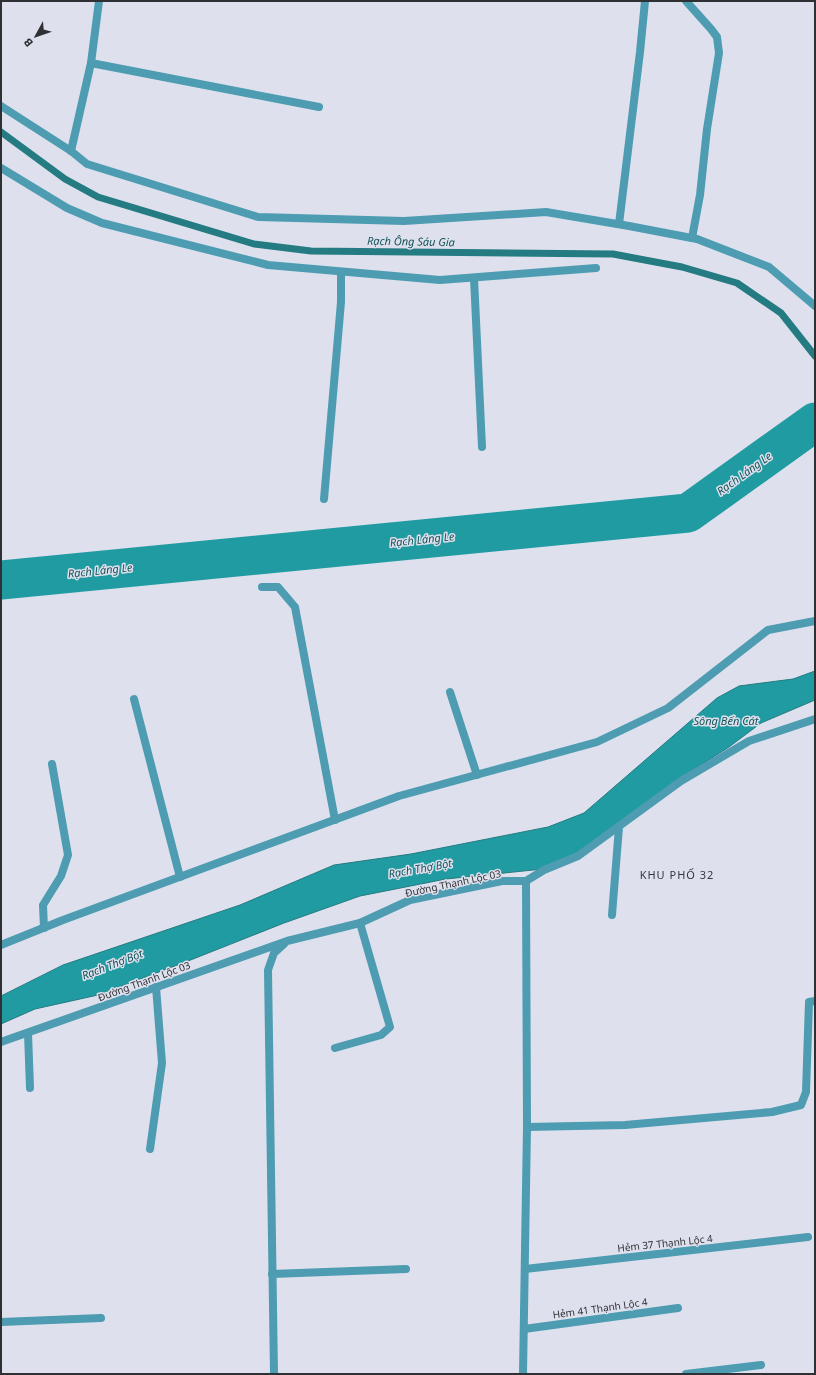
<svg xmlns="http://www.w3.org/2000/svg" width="816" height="1375" viewBox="0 0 816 1375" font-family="'Noto Sans',sans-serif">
<rect width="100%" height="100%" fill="#dee1ed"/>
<!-- water -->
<g fill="#209ba2" stroke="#247b81">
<polygon points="815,415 815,429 773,452"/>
<polygon points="815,671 815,700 761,723 729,747 680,778 576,856 543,869 446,879 360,896 284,923 188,961 98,995 35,1009 1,1024 1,996 63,965 240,905 334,865 411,854 548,827 584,813 717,698 739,686 793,679"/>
</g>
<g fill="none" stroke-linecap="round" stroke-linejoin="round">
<!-- stream -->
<polyline stroke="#247b81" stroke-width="7" points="1,132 65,179 98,197 254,244 311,251 613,254 682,267 737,283 781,313 815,356"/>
<!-- river -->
<polyline stroke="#209ba2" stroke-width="39" points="1,580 688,513 815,422"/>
<!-- lane -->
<g stroke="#4d9cb1" stroke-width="8">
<polyline points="91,63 319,107"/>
<polyline points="474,278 482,447"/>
<polyline points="324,499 341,302 341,272"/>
<polyline points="450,692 477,775"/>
<polyline points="44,928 43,905 61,876 68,855 52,764"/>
<polyline points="28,1033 30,1088"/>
<polyline points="525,1269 808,1237"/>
<polyline points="524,1329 678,1308"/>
<polyline points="686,1374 761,1365"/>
</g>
<!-- street -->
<g stroke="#4d9cb1" stroke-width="8">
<polyline points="686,1 711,29 717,37 719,53 707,129 700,195 692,238"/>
<polyline points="1,106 71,151 87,164 258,217 404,221 546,212 629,226 697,239 769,267 815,306"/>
<polyline points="71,151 91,63 99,1"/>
<polyline points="1,168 67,208 102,223 268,265 440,280 596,268"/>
<polyline points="619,224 640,52 645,1"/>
<polyline points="262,587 278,587 295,607 335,820"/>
<polyline points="134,699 180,877"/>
<polyline points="612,915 619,827"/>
<polyline points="1,945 63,920 399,796 597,742 668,708 768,630 815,621"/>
<polyline points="1,1042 287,941 360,923 410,900 502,881 526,881 544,870 578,856 681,781 749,741 815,719"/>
<polyline points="335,1048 381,1035 390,1027 360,923"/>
<polyline points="527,1127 625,1125 772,1112 801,1105 806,1092 809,1002 815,1001"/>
<polyline points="150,1149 162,1063 156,987"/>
<polyline points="272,1274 406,1269"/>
<polyline points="1,1322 101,1318"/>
<polyline points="274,1374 268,970 274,953 284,944"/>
<polyline points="523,1374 527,1127 526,881"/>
</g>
</g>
<g text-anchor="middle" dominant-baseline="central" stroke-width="3" stroke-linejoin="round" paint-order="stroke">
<!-- street labels -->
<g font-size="10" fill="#2f3034" stroke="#dee1ed">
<text transform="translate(453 883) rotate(-12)">Đường Thạnh Lộc 03</text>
<text transform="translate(144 981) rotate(-20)">Đường Thạnh Lộc 03</text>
<text transform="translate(665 1243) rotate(-6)">Hẻm 37 Thạnh Lộc 4</text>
<text transform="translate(600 1308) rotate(-8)">Hẻm 41 Thạnh Lộc 4</text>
</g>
<!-- water labels -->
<g font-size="11" font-style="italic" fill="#135357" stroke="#dee1ed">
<text transform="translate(411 241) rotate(1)">Rạch Ông Sáu Gia</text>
<text transform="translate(744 473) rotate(-36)">Rạch Láng Le</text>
<text transform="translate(422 539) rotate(-6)">Rạch Láng Le</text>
<text transform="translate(100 570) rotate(-6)">Rạch Láng Le</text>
<text x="726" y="720">Sông Bến Cát</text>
<text transform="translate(420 868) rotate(-10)">Rạch Thợ Bột</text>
<text transform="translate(112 964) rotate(-21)">Rạch Thợ Bột</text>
</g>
<!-- neighbourhood labels -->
<g font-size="11" letter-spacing="1" fill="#343740" stroke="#dee1ed">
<text x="677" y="874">KHU PHỐ 32</text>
</g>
</g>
<!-- border -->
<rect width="816" height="1375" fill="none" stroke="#2f3034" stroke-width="4"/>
<!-- north arrow -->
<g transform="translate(36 36) rotate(230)" stroke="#dee1ed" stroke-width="3" paint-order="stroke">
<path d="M0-3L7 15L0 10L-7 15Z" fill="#2f3034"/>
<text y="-6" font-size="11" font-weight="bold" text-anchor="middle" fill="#2f3034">B</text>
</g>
</svg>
